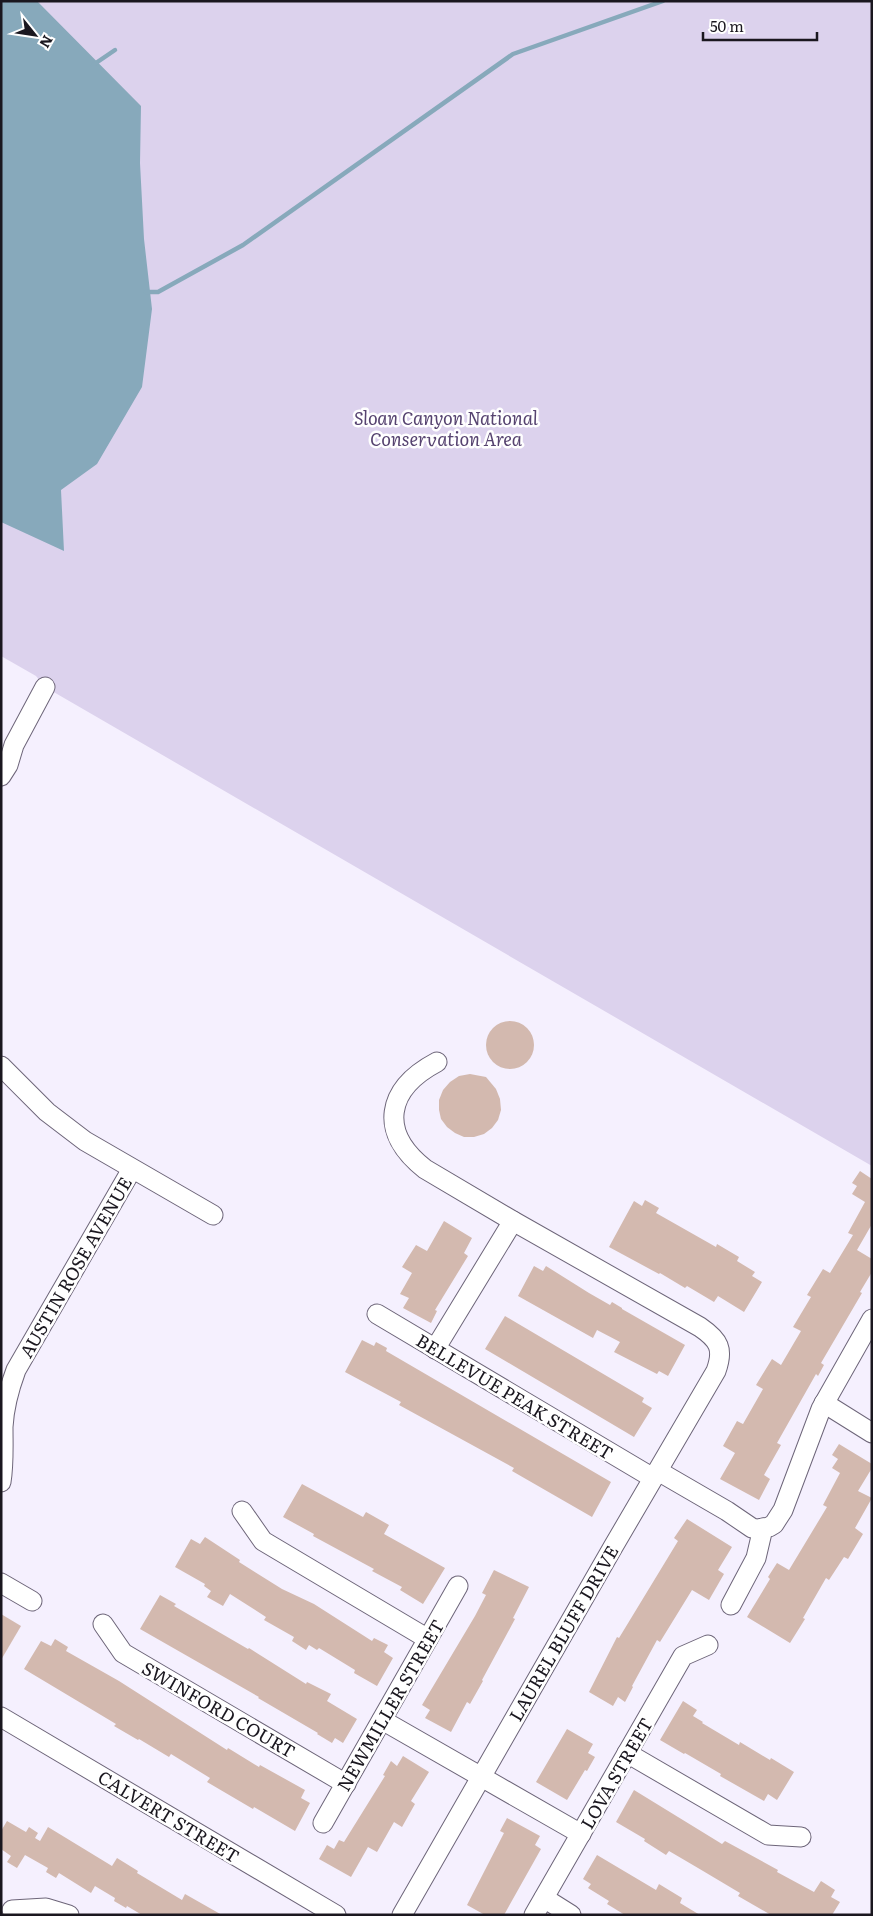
<svg xmlns="http://www.w3.org/2000/svg" width="873" height="1916" viewBox="0 0 873 1916" font-family="Literata,serif">
<rect width="100%" height="100%" fill="#f5f0fe"/>
<!-- green -->
<polygon fill="#dcd2ed" points="1,1 872,1 872,1166 45,687 36,676 1,656"/>
<!-- water -->
<polygon fill="#87a9bb" points="1,1 37,1 141,106 140,163 144,239 152,309 142,387 97,464 61,490 64,551 1,522"/>
<g fill="none" stroke-linecap="round" stroke-linejoin="round">
<!-- stream -->
<g stroke="#87a9bb" stroke-width="4.5">
<polyline points="93,65 115,50"/>
<polyline points="146,292 158,292 243,245 513,54 663,1"/>
</g>
</g>
<!-- building -->
<g fill="#d3b9af">
<circle cx="510" cy="1045" r="24"/>
<polygon points="470,1074 486,1077 496,1089 500,1099 501,1110 498,1120 492,1128 484,1134 474,1137 464,1137 455,1133 447,1127 441,1119 439,1110 439,1100 443,1090 450,1082 459,1076"/>
<polygon points="860,1171 872,1179 872,1224 857,1250 872,1259 872,1272 860,1292 862,1293 821,1363 824,1365 818,1376 816,1374 777,1443 781,1445 764,1475 770,1479 759,1500 720,1479 735,1453 723,1446 737,1421 743,1424 763,1389 756,1385 772,1359 781,1365 801,1331 793,1327 811,1297 807,1295 823,1269 830,1273 853,1235 848,1233 865,1202 852,1194 857,1186 852,1183"/>
<polygon points="645,1200 659,1208 656,1213 716,1247 717,1244 739,1257 737,1261 755,1272 752,1276 762,1282 744,1312 718,1296 714,1302 687,1286 685,1288 660,1273 659,1274 609,1247 634,1201 642,1206"/>
<polygon points="444,1221 472,1238 464,1253 468,1256 435,1310 437,1311 431,1323 403,1308 409,1298 400,1294 412,1273 402,1267 416,1245 427,1251"/>
<polygon points="534,1266 543,1271 546,1266 589,1293 610,1305 612,1302 622,1308 622,1309 685,1345 668,1376 659,1371 657,1374 614,1352 620,1342 597,1330 593,1338 518,1296"/>
<polygon points="505,1316 644,1398 642,1402 652,1408 634,1437 485,1349"/>
<polygon points="362,1340 374,1346 376,1342 387,1348 386,1351 611,1482 592,1517 512,1471 514,1468 399,1405 401,1402 345,1372"/>
<polygon points="839,1444 872,1464 872,1468 858,1491 872,1498 855,1528 863,1534 848,1559 844,1557 829,1580 826,1578 803,1618 805,1619 790,1643 747,1617 770,1579 768,1577 777,1563 789,1570 827,1507 823,1505 840,1473 832,1468 838,1459 832,1455"/>
<polygon points="302,1484 363,1517 366,1512 389,1525 384,1534 445,1568 423,1604 400,1590 402,1587 372,1571 374,1569 313,1536 314,1534 283,1517"/>
<polygon points="687,1519 732,1547 718,1570 724,1574 709,1600 692,1590 660,1642 657,1640 632,1686 633,1687 625,1702 618,1697 613,1706 589,1692 617,1637 619,1638 678,1541 674,1538"/>
<polygon points="205,1537 240,1560 239,1562 282,1589 314,1604 372,1641 374,1638 388,1645 384,1652 393,1658 377,1686 354,1673 355,1670 319,1648 317,1650 309,1645 306,1650 292,1641 294,1637 264,1620 266,1617 230,1594 223,1606 207,1597 211,1591 204,1586 205,1584 175,1567 191,1539 200,1544"/>
<polygon points="494,1570 529,1587 513,1618 515,1619 482,1680 483,1681 470,1704 467,1702 451,1732 425,1718 430,1710 422,1705 475,1616 486,1595 482,1593"/>
<polygon points="160,1595 176,1604 174,1606 248,1649 249,1648 306,1684 307,1682 331,1694 327,1701 357,1719 343,1743 335,1738 332,1743 317,1734 318,1733 258,1698 259,1697 140,1629"/>
<polygon points="1,1614 21,1626 1,1660"/>
<polygon points="55,1639 68,1647 66,1651 119,1681 227,1750 228,1748 259,1767 260,1765 305,1790 301,1798 310,1803 295,1831 254,1807 253,1809 207,1782 210,1778 171,1754 169,1757 139,1739 138,1740 114,1726 116,1724 24,1669 41,1641 51,1646"/>
<polygon points="683,1701 697,1710 693,1716 703,1722 702,1723 739,1745 740,1742 770,1760 771,1758 794,1772 777,1800 768,1794 764,1801 720,1776 721,1774 685,1753 684,1754 660,1740"/>
<polygon points="567,1729 593,1744 588,1753 595,1757 587,1771 585,1770 567,1800 536,1782"/>
<polygon points="403,1756 429,1772 411,1801 415,1804 402,1827 394,1822 377,1852 368,1847 351,1877 319,1859 327,1845 334,1849 339,1840 344,1842 385,1776 383,1775 391,1761 397,1766"/>
<polygon points="634,1790 722,1844 725,1841 778,1870 777,1872 814,1892 821,1881 835,1890 831,1897 840,1902 832,1915 771,1915 738,1896 740,1893 698,1868 669,1851 666,1855 644,1841 645,1839 616,1822"/>
<polygon points="507,1818 540,1836 535,1845 541,1849 504,1915 485,1915 467,1905 504,1833 500,1831"/>
<polygon points="7,1821 26,1832 29,1827 38,1833 35,1838 40,1841 48,1827 112,1866 117,1858 138,1871 137,1873 182,1900 185,1894 222,1915 142,1915 127,1906 126,1908 114,1901 115,1898 95,1886 91,1893 59,1873 56,1878 46,1872 48,1868 25,1855 17,1868 7,1862 11,1856 1,1849 1,1831"/>
<polygon points="597,1855 656,1890 659,1884 682,1898 680,1903 700,1915 625,1915 607,1904 609,1901 588,1888 591,1884 583,1879"/>
</g>
<g fill="none" stroke-linecap="round" stroke-linejoin="round">
<defs>
<g id="minor">
<polyline points="1,776 8,765 14,745 45,687"/>
<polyline points="1,1066 47,1112 85,1141 213,1215"/>
<polyline points="377,1314 653,1478"/>
<polyline points="435,1349 513,1221"/>
<polyline points="824,1403 872,1433"/>
<polyline points="658,1471 727,1511 752,1528 757,1529 769,1527 774,1524 783,1510 821,1409 872,1319"/>
<path d="M1,1482C4,1464 3,1446 3,1427C4,1407 9,1389 16,1370L132,1169"/>
<polyline points="242,1511 263,1541 428,1639"/>
<polyline points="1,1583 32,1601"/>
<polyline points="731,1605 756,1558 763,1528"/>
<polyline points="103,1624 123,1653 346,1784"/>
<polyline points="1,1717 336,1915"/>
<polyline points="382,1720 581,1834"/>
<polyline points="627,1753 768,1835 801,1837"/>
<polyline points="323,1823 458,1586"/>
<polyline points="544,1898 571,1915"/>
<polyline points="12,1910 46,1908 69,1915"/>
<path d="M402,1915L613,1547L716,1371C724,1349 719,1340 700,1327L513,1221L425,1169C378,1132 386,1089 437,1062"/>
<polyline points="534,1915 683,1656 708,1645"/>
</g>
</defs>
<!-- minor casing -->
<use href="#minor" stroke="#6d6579" stroke-width="21"/>
<!-- minor -->
<use href="#minor" stroke="#fff" stroke-width="19"/>
</g>
<g text-anchor="middle" dominant-baseline="central" stroke-width="5" stroke-linejoin="round" paint-order="stroke">
<!-- park labels -->
<g font-size="18" font-style="italic" fill="#564370" stroke="#fff">
<text x="446" y="417">Sloan Canyon National<tspan x="446" dy="21">Conservation Area</tspan></text>
</g>
<!-- street labels -->
<g font-size="18" fill="#1a171f" stroke="#fff">
<text transform="translate(75 1267) rotate(-60)">AUSTIN ROSE AVENUE</text>
<text transform="translate(515 1396) rotate(31)">BELLEVUE PEAK STREET</text>
<text transform="translate(563 1633) rotate(-60)">LAUREL BLUFF DRIVE</text>
<text transform="translate(390 1705) rotate(-60)">NEWMILLER STREET</text>
<text transform="translate(219 1709) rotate(30)">SWINFORD COURT</text>
<text transform="translate(616 1773) rotate(-60)">LOVA STREET</text>
<text transform="translate(169 1816) rotate(31)">CALVERT STREET</text>
</g>
</g>
<!-- border -->
<rect width="873" height="1916" fill="none" stroke="#1a171f" stroke-width="5"/>
<!-- north arrow -->
<g transform="translate(35 35) rotate(120)" stroke="#ffffff" stroke-width="4" paint-order="stroke">
<path d="M0-4L9 19L0 12L-9 19Z" fill="#1a171f"/>
<text y="-8" font-size="14" font-weight="bold" text-anchor="middle" fill="#1a171f">N</text>
</g>
<!-- scale -->
<path d="M703 32v8h114v-8" fill="none" stroke="#1a171f" stroke-width="2.5"/>
<text x="710" y="32" font-size="15" fill="#1a171f" stroke="#ffffff" stroke-width="4" paint-order="stroke">50 m</text>
</svg>
